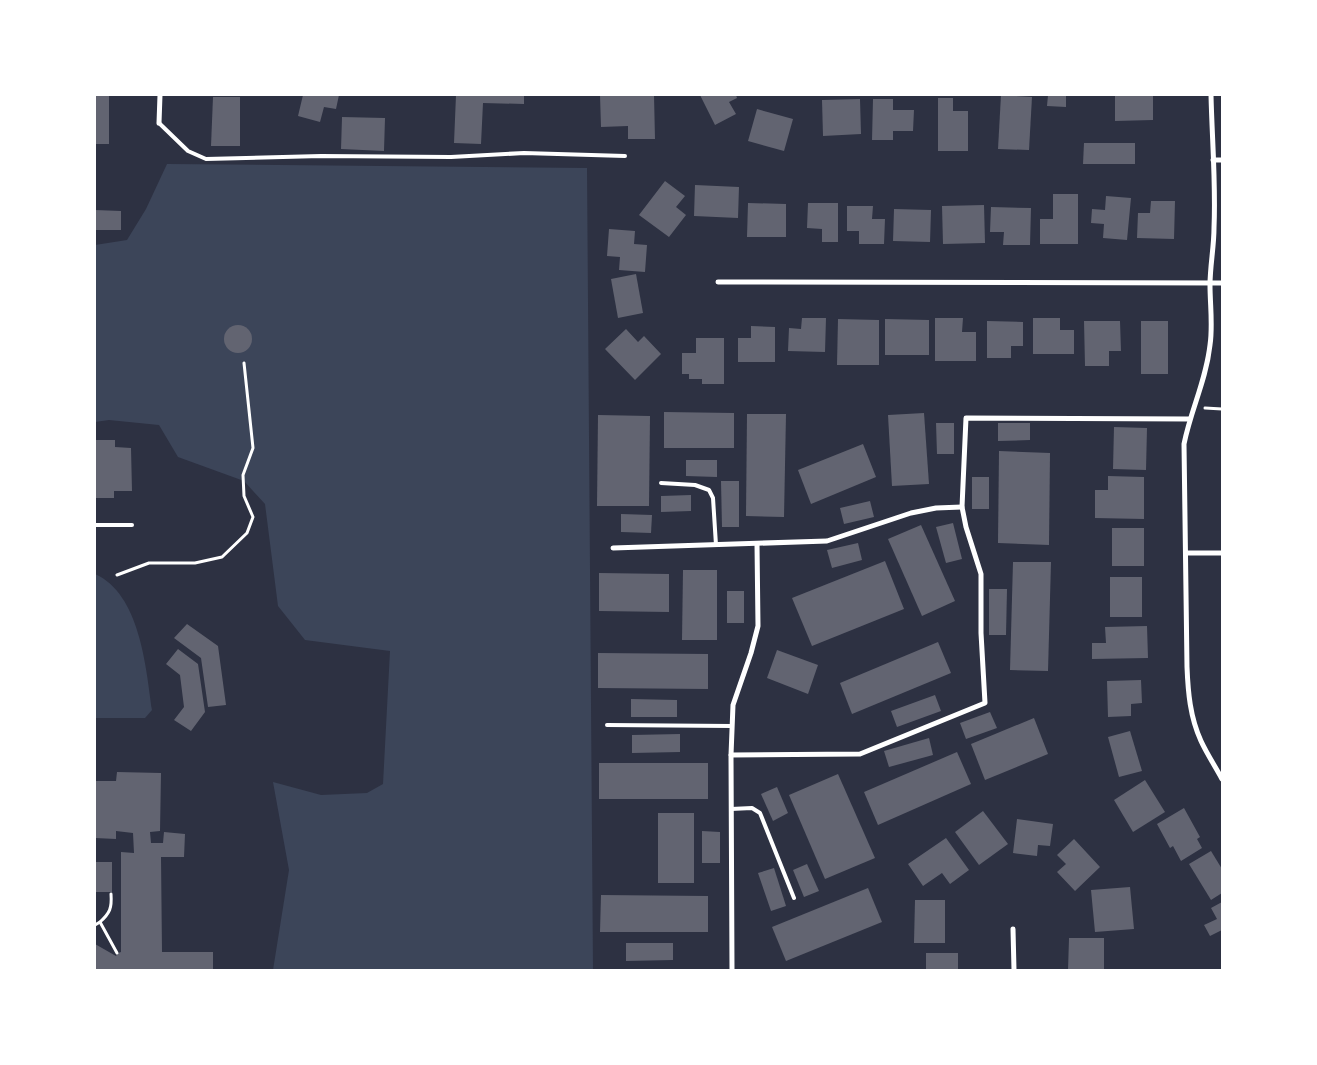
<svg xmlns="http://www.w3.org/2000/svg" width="1317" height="1065" viewBox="0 0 1317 1065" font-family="'Archivo Narrow',sans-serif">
<rect width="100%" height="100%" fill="#2d3142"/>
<!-- green -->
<g fill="#3c4559">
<polygon points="167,164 587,168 593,970 273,970 289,870 273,782 321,795 367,793 383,784 390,651 305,640 278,606 265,504 244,481 178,457 159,425 109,420 95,422 95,245 127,240 146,209"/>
<path d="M95,574C140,594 146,667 152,710L145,718H95Z"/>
</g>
<!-- building -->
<g fill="#626471">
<rect x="95" y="95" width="14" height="49"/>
<polygon points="303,95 339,95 336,109 324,107 320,122 298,116"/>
<polygon points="456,95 524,95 524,104 483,103 481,144 454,143"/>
<polygon points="600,95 654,95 655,139 628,139 628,126 601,127"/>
<polygon points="700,95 736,95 737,98 729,102 736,114 715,125"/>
<polygon points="1001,95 1032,97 1029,150 998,149"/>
<polygon points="1048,95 1066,95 1066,107 1047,106"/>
<polygon points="1115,95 1153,95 1153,120 1115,121"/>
<polygon points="213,97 240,97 240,146 211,146"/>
<polygon points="938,98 953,98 953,111 968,111 968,151 938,151"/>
<polygon points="860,99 861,134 823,136 822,100"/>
<polygon points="873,99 893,99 893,110 914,110 913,131 893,131 893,140 872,140"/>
<polygon points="757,109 793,119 784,151 748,141"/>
<polygon points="342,117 385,118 384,151 341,149"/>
<polygon points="1084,143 1135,143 1135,164 1083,164"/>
<polygon points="665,181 685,196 676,207 686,215 669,237 639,215"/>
<polygon points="695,185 739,187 738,218 694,216"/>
<polygon points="1053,194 1078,194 1078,244 1040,244 1040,219 1053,219"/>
<polygon points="1106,196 1131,198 1127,240 1103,238 1104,224 1091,223 1092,209 1105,210"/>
<polygon points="1151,201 1175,201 1174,239 1137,238 1138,213 1150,213"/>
<polygon points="748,203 786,204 786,237 747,237"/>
<polygon points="808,203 838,203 838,242 822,242 822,229 807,228"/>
<polygon points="984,205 985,243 943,244 942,206"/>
<polygon points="847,206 873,206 872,219 885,219 884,244 859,244 859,231 847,231"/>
<polygon points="991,207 1031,208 1030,245 1003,245 1004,232 990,232"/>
<polygon points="894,209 931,210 930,242 893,241"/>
<polygon points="95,210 121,211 121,230 95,230"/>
<polygon points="609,229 635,231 634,244 647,245 645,272 619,270 620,257 607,256"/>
<polygon points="636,274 643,313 618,318 611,279"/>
<polygon points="802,318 826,318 825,352 788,351 789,328 801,329"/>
<polygon points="935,318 963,318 962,332 976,332 976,361 935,361"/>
<polygon points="1033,318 1060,318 1060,330 1074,330 1074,354 1033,354"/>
<polygon points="838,319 879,320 879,365 837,365"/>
<polygon points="885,319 929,320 929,355 885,355"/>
<polygon points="987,321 1023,322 1023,346 1011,346 1011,358 987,358"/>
<polygon points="1084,321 1120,321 1121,351 1109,351 1109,366 1085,366"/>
<rect x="1141" y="321" width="27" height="53"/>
<circle cx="238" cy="339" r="14"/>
<polygon points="751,326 775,327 775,362 738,362 738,338 751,338"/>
<polygon points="626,329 638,342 644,336 661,354 635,380 605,349"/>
<polygon points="696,338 724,338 724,384 702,384 702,379 689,379 689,374 682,374 682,353 696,353"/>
<polygon points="664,412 734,413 734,448 664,448"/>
<polygon points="924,413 929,484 892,486 888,415"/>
<polygon points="747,414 786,414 784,517 746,516"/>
<polygon points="598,415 650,416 649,506 597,506"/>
<polygon points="936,423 954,423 954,454 937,454"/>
<polygon points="998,423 1030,423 1030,440 998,441"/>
<polygon points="1114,427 1147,428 1146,470 1113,469"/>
<polygon points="95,440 115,440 115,447 131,448 132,491 114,491 114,498 95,498"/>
<polygon points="863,444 876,477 811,504 798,470"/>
<polygon points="999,451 1050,453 1049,545 998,543"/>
<polygon points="686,460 717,460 717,477 686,476"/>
<polygon points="1108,476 1144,477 1144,519 1095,518 1095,490 1108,490"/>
<rect x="972" y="477" width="17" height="32"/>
<polygon points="721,481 739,481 739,527 722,527"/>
<polygon points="691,495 691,511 661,512 661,496"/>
<polygon points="870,501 874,517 844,524 840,508"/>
<polygon points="621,514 652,515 651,533 621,532"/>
<polygon points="953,523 962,559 946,563 936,527"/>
<polygon points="921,525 955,601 922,616 888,539"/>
<rect x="1112" y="528" width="32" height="38"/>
<polygon points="858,543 862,560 832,568 827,550"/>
<polygon points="885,561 904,609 812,646 792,598"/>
<polygon points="1013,562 1051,562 1048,671 1010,670"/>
<polygon points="683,570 717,570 717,640 682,640"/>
<polygon points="599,573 669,574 669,612 599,611"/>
<rect x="1110" y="577" width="32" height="40"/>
<polygon points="989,589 1007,589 1006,635 989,635"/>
<rect x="727" y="591" width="17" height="32"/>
<polygon points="187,624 218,646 226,705 208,707 201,658 174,638"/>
<polygon points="1147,626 1148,658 1092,659 1092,643 1106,643 1105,627"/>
<polygon points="938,642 951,673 852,714 840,683"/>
<polygon points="178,649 198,664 205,712 191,731 174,720 184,707 180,675 166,664"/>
<polygon points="777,650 818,665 808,694 767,678"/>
<polygon points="598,653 708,654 708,689 598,688"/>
<polygon points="1141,680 1142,703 1131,704 1131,716 1108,717 1107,681"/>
<polygon points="935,695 941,711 897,727 891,711"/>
<polygon points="631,699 677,700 677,717 631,717"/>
<polygon points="990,712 997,728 966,739 960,723"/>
<polygon points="1034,718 1048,754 985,780 971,744"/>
<polygon points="1130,731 1142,771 1119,777 1108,737"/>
<polygon points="680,734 680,752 632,753 632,735"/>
<polygon points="929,738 933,755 889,767 884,751"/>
<polygon points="957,752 971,784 878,825 864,792"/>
<rect x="599" y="763" width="109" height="36"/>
<polygon points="117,772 161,773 160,831 150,832 151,843 163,843 164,832 185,834 184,857 161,857 162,952 213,952 213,970 95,970 95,944 116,956 118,953 121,952 121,852 134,853 133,833 116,831 116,839 95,838 95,781 116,781"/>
<polygon points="838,774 875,858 825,879 789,795"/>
<polygon points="1145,780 1165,812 1133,832 1114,800"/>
<polygon points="777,787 788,813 773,821 761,794"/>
<polygon points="1184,808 1200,837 1197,839 1202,848 1181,861 1173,846 1170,848 1157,824"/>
<polygon points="983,811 1008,844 979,865 955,832"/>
<rect x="658" y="813" width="36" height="70"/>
<polygon points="1017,819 1053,824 1050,846 1038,845 1037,856 1013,853"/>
<polygon points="702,831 720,832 720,863 702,863"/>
<polygon points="946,838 969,870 950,884 942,873 923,886 908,864"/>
<polygon points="1074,839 1100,867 1075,891 1057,872 1066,864 1057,855"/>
<polygon points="1211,851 1222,869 1222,893 1211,900 1189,864"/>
<rect x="95" y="862" width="17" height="30"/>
<polygon points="807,864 819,891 804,897 793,870"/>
<polygon points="774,868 786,906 771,911 758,873"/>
<polygon points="1130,887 1134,929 1095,932 1091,890"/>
<polygon points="868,888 882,922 786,961 772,927"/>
<polygon points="601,895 708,896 708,932 600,932"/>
<polygon points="915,900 945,900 945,943 914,943"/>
<polygon points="1222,902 1222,930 1210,936 1204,925 1217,919 1211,908"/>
<polygon points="1069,938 1104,938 1104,970 1068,970"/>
<polygon points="626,943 673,943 673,960 626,961"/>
<rect x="926" y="953" width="32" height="17"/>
</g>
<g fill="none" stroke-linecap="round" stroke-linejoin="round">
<!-- path -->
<g stroke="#fff" stroke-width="3">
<polyline points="1205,408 1222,409"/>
<polyline points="117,575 149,563 195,563 222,557 247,533 253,517 244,496 243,475 253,448 244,363"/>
<path d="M111,894C112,908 110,913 100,922L117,953"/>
<polyline points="95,925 100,922"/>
</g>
<!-- service -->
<g stroke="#fff" stroke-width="4">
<polyline points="159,123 188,151 206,159 321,156 451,157 524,153 625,156"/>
<polyline points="661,483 695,485 709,490 713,498 716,545"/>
<polyline points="95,525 132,525"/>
<polyline points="607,725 732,726"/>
<polyline points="731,809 752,808 760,813 794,898"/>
</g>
<!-- minor -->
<g stroke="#fff" stroke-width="5">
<path d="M1211,95C1212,139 1216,184 1214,228C1214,247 1210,266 1210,285C1210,305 1213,325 1210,345C1206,381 1191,409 1184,444L1187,667C1188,692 1190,717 1201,741C1207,754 1215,766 1222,779"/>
<polyline points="159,123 160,95"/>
<polyline points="1213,160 1222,160"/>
<polyline points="718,282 1222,283"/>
<polyline points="613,548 827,541 911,513 936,508 962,507"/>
<polyline points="1186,553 1222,553"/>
<polyline points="731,755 860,754 985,703 981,633 981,574 966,527 962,507 966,418 1189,419"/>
<polyline points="1013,929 1014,970"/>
<polyline points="732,970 731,755 733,705 751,653 758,626 757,544"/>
</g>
</g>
<!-- border -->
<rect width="1317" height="1065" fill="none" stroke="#ffffff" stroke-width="192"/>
</svg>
